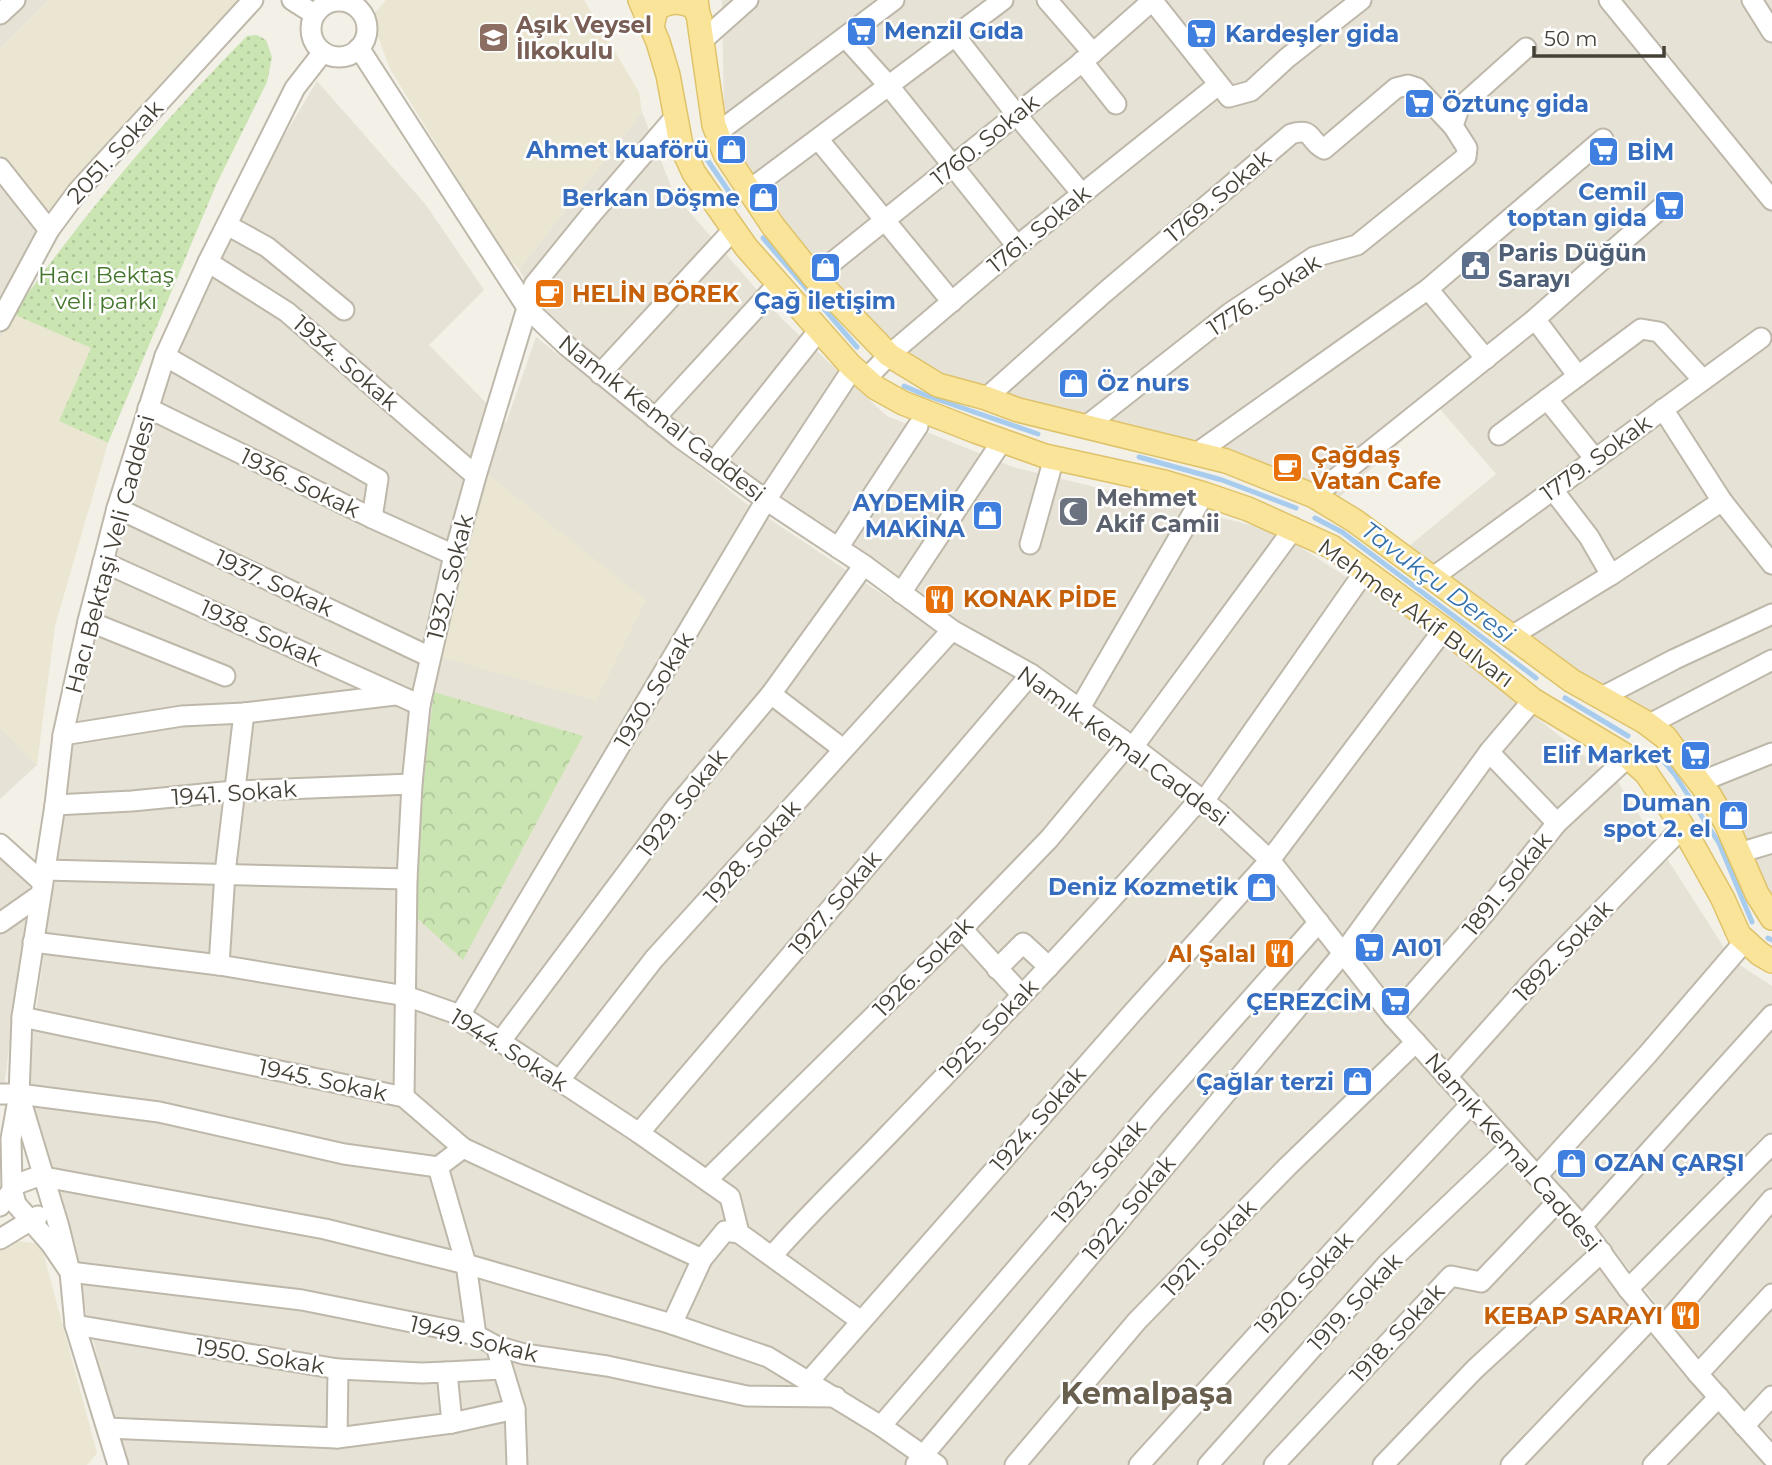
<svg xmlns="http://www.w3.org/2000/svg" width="1772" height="1465" viewBox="0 0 1772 1465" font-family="Montserrat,sans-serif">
<defs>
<pattern id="green-dots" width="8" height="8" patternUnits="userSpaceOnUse" patternTransform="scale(1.75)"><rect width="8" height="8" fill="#cbe5b2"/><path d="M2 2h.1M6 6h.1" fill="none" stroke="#b0c69a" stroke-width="1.8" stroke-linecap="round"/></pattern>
<pattern id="forest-crowns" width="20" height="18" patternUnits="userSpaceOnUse" patternTransform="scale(1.75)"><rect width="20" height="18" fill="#cbe5b2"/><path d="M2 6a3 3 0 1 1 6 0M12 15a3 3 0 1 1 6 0" fill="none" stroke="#b0c69a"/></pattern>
</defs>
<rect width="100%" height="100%" fill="#f3f0e8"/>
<!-- residential -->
<g fill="#e7e2d6">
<polygon points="0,0 49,0 0,49"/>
<polygon points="722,0 1772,0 1772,905 1715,784 1408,547 1496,474 1439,408 1335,501 933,380 863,326 773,221 724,118"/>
<polygon points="317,81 426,205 484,290 429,345 506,423 536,337 744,502 900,606 1043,691 1142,760 1233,836 1399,1035 1537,1188 1636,1313 1767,1465 125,1465 27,1082 67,772 151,390 240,210"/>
<polygon points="642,112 674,194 783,320 887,416 1013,467 1275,531 1403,613 1618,782 1732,960 1772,986 1772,1439 1720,1384 1596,1228 1396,1006 1225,809 1076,694 893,579 685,436 543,313 519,269"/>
<polygon points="0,156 48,219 13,314 0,340"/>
<polygon points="0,727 37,765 0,799"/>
<polygon points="0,834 32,867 2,1104 0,1103"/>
</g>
<!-- education -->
<g fill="#ebe6d2">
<polygon points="49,0 240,0 119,135 48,219 0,156 0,49"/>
<polygon points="386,0 584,0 639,92 642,112 519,269 501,250 390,69 376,31 373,15"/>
<polygon points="13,314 91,348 59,421 108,443 55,626 37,765 0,727 0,340"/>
<polygon points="489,475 646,600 596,701 441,657"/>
<polygon points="0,1239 41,1244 97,1453 87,1465 0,1465"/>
</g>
<!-- green -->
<path fill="url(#green-dots)" d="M257,35L266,40L272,57L267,82L216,185L108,443L59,421L91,348L13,314C85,213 160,124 247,36Z"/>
<!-- forest -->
<polygon fill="url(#forest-crowns)" points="434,692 583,736 463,960 408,910"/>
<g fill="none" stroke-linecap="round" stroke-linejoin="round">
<!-- stream -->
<g stroke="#a7cced" stroke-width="5">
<polyline points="704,155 738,205"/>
<polyline points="763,238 857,347"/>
<polyline points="904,386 925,395 1038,434"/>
<polyline points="1139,457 1222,480 1296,508"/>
<polyline points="1315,518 1342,532 1536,678"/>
<polyline points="1565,698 1628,736"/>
<polyline points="1661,758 1675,775 1719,843 1752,922"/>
<polyline points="1768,938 1772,940"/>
</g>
<defs>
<g id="minor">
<polyline points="292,0 314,14"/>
<polyline points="1047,0 1093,53"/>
<polyline points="1152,0 1229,97 1251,91 1287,58 1361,0"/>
<polyline points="1609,0 1772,200"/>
<polyline points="1752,0 1772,32"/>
<circle cx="339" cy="29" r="28"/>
<polyline points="0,14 15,0"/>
<polyline points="845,37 889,86 1017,246"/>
<polyline points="956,37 1016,114 1082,194"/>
<polyline points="703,40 748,0"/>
<polyline points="359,48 528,309 567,346 679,437 766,500 864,565 952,630 1031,674 1140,752 1218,812 1270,860 1393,1017 1582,1226 1628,1289 1698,1374 1772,1457"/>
<polyline points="1082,61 1116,104"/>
<polyline points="717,133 894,0"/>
<polyline points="818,139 952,302"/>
<polyline points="0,168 49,230"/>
<polyline points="749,190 1003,0"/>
<polyline points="227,225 267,247 344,310"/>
<polyline points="208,262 287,312 476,476"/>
<polyline points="814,277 1093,53 1153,0"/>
<polyline points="1428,289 1486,359"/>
<polyline points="1535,319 1578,376"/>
<polyline points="0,321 49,230 78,191 253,0"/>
<polyline points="165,356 378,479 372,518"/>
<polyline points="600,374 733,230"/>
<polyline points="866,379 889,355 1017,246 1218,85"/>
<path d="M986,398L1104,293L1291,134C1314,127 1308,141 1324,149L1396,88L1408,85L1417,88L1453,126"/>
<polyline points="1547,399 1595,459"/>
<polyline points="148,408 372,518 454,555"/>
<polyline points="1663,409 1722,501 1772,564"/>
<polyline points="655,418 778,284"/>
<polyline points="1085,427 1230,313 1314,257 1357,245 1466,157 1467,148 1453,126 1459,108 1526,48"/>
<polyline points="1499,435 1641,329 1659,332 1703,380"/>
<polyline points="1197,453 1428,289 1603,139"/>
<polyline points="714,462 819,330"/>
<polyline points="1553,490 1589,537 1611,575"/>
<polyline points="1314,496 1535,319 1661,208"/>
<polyline points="117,508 430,657"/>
<polyline points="1030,544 1054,458"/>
<polyline points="838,548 918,426"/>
<polyline points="103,562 420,705"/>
<polyline points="1432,578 1761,338"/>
<polyline points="901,593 1002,441"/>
<polyline points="88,621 225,676"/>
<polyline points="1510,637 1611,575 1722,501"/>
<polyline points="771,694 843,749"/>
<polyline points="1602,697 1675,659 1772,614"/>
<polyline points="1080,708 1204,494"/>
<polyline points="1648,725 1772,660"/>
<polyline points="63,735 182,716 244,713 395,695"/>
<polyline points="1133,747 1294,528"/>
<polyline points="1489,752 1557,823"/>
<polyline points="1700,782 1772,753"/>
<polyline points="55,805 132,801 234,791 412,784"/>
<polyline points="0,844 42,882"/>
<polyline points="1739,853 1772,843"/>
<polyline points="44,870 407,879"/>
<polyline points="0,923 40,895"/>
<polyline points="962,929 1022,995"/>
<polyline points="33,942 219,965 406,996 460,1015 639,1133 730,1197 739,1233 861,1321"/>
<polyline points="219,965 225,873 244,713"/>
<polyline points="997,969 1023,943 1049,967"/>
<polyline points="460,1015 766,500 853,368"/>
<polyline points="22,1017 404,1097 463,1148 702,1259 725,1231 739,1233"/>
<polyline points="1393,1017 1484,914 1557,823 1628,757"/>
<polyline points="500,1042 676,807 771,694 864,565"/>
<polyline points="1447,1077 1539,974 1683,827"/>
<polyline points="559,1081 654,959 952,630"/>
<polyline points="0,1094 19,1094 159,1112 344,1154 438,1167 463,1148"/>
<polyline points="404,1097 407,879 412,784 420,705 454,555 476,476 534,285 590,216 676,116"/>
<polyline points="20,1098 59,1227 70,1272 75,1325 118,1465"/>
<polyline points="639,1133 1031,674"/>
<polyline points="438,1167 466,1264 476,1335"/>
<polyline points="1537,1176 1647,1055 1745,941"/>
<polyline points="707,1180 962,929 1049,839 1128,744"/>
<polyline points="0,1206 17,1184 39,1176 325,1229 466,1264 672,1324 768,1357 881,1426 937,1465"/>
<polyline points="1582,1226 1772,1015"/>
<polyline points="0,1239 38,1216"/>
<path d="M772,1256C809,1213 850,1175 890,1133C992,1027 1095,921 1191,809L1204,801L1365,571"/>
<polyline points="70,1272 51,1244 16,1204 12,1189 11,1139 19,1094 22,1017 55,805 63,735 88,621 117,508 165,356 208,262 295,88 323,52"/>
<polyline points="70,1272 302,1300 476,1335 496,1346 524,1354 607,1366 747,1396 836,1397"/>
<polyline points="1628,1289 1772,1144"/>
<polyline points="672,1324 702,1259"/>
<polyline points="75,1325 338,1369 422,1373 447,1372 452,1423"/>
<polyline points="1662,1328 1772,1199"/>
<polyline points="496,1346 515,1409"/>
<polyline points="447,1372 502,1369"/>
<polyline points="1698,1374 1772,1294"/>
<polyline points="809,1381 1134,1011 1270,860 1444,629"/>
<polyline points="881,1426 1156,1106 1319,922"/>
<polyline points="1744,1426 1772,1396"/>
<polyline points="107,1428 337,1438 452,1423 515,1409 517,1465"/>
<polyline points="337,1438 338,1369"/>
<polyline points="916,1464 1344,952 1489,752 1533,700"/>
<polyline points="1015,1465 1137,1321 1287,1167 1416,1042"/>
<polyline points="1139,1465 1335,1249 1471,1104"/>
<polyline points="1208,1465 1387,1264 1510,1147"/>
<polyline points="1274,1465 1451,1276 1481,1282 1559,1200"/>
<polyline points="1383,1465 1475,1369 1602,1252"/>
<polyline points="1511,1465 1652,1317"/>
<polyline points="1653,1465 1719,1397"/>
</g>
<g id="major">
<polyline points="640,0 658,42 668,75 681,145 694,173 746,247 851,366 876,388 903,403 975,431 1045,456 1164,482 1204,494 1248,509 1332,547 1448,632 1533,700 1628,757 1646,773 1681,824 1723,899 1739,935 1760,954 1772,961"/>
<polyline points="696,0 714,125 725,154 773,226 814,277 889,355 938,385 986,398 1018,410 1226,461 1314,496 1355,521 1572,681 1645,722 1665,737 1710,796 1726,823 1757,894 1772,918"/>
<path d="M652,27L656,9C669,1 679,0 694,7L700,19"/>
</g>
</defs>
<!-- minor casing -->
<use href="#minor" stroke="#beb8aa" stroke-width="23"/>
<!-- major casing -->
<use href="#major" stroke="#dec36a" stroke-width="26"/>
<!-- minor -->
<use href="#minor" stroke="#fff" stroke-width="19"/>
<!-- major -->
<use href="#major" stroke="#fae49a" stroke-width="23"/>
</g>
<!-- icons -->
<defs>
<symbol id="supermarket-square" viewBox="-11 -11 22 22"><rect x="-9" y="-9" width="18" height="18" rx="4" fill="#3f7fe0" stroke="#fff"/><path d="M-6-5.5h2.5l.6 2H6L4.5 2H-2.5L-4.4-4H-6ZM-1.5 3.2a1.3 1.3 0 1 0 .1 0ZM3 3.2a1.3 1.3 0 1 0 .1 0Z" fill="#fff"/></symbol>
<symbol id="school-square" viewBox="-11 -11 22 22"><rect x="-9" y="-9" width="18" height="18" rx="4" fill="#8d6e63" stroke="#fff"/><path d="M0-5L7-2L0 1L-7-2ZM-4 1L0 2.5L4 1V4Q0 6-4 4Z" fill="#fff"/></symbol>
<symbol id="shop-square" viewBox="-11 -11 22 22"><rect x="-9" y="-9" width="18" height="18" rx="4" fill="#3f7fe0" stroke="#fff"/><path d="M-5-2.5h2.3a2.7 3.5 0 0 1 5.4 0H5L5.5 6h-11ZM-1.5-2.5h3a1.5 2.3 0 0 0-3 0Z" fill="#fff"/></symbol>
<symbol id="civic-square" viewBox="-11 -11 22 22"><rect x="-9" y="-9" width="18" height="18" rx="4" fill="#5c6f8a" stroke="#fff"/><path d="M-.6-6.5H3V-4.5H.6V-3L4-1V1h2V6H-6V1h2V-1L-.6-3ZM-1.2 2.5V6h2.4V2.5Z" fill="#fff"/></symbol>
<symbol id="cafe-square" viewBox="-11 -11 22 22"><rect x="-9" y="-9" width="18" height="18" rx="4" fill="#e8710a" stroke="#fff"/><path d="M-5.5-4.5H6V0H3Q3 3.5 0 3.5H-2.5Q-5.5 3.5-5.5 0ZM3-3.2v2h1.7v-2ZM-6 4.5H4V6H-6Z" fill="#fff"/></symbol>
<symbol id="mosque-square" viewBox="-11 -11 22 22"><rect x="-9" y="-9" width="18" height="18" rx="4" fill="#6b7280" stroke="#fff"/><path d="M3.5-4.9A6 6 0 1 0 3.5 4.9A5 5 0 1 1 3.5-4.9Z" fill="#fff"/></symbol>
<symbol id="restaurant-square" viewBox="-11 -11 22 22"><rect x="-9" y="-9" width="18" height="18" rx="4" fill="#e8710a" stroke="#fff"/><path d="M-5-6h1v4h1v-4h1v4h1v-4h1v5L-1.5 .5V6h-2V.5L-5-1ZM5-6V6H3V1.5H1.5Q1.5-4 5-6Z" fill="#fff"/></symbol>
</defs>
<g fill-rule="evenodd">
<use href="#supermarket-square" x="844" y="14" width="35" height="35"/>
<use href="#supermarket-square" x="1184" y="16" width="35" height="35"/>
<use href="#school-square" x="476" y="20" width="35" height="35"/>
<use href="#supermarket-square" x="1402" y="86" width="35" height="35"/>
<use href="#shop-square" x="714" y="132" width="35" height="35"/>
<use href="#supermarket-square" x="1586" y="134" width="35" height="35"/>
<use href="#shop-square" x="746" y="180" width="35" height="35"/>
<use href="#supermarket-square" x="1652" y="188" width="35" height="35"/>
<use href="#civic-square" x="1458" y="248" width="35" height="35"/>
<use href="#shop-square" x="808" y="250" width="35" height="35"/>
<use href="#cafe-square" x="532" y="276" width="35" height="35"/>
<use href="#shop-square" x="1056" y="366" width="35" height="35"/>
<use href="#cafe-square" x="1270" y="450" width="35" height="35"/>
<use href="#mosque-square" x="1056" y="494" width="35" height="35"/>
<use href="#shop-square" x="970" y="498" width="35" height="35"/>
<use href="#restaurant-square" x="922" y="582" width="35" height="35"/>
<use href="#supermarket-square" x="1678" y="738" width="35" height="35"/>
<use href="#shop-square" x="1716" y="798" width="35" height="35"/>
<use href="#shop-square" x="1244" y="870" width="35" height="35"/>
<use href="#supermarket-square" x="1352" y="930" width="35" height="35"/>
<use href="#restaurant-square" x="1262" y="936" width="35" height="35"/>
<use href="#supermarket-square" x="1378" y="984" width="35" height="35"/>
<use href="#shop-square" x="1340" y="1064" width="35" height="35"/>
<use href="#shop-square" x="1554" y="1146" width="35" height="35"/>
<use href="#restaurant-square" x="1668" y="1298" width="35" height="35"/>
</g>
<g text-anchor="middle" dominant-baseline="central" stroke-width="5" stroke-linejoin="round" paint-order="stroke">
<!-- education labels -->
<g font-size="23" font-weight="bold" fill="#785e54" stroke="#fff" text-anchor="start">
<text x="516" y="25">Aşık Veysel<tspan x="516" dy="26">İlkokulu</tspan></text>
</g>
<!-- shop labels -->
<g font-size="23" font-weight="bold" fill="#366cbe" stroke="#fff" text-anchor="end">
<text x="884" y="31" text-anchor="start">Menzil Gıda</text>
<text x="1225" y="34" text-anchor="start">Kardeşler gida</text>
<text x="1442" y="104" text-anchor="start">Öztunç gida</text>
<text x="709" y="150">Ahmet kuaförü</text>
<text x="1627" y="152" text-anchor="start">BİM</text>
<text x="1647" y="192">Cemil<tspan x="1647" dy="26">toptan gida</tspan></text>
<text x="740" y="198">Berkan Döşme</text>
<text x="825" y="301" text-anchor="middle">Çağ iletişim</text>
<text x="1097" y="383" text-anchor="start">Öz nurs</text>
<text x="965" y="503">AYDEMİR<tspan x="965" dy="26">MAKİNA</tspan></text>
<text x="1672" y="755">Elif Market</text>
<text x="1711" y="803">Duman<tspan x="1711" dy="26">spot 2. el</tspan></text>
<text x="1238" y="887">Deniz Kozmetik</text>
<text x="1392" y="948" text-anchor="start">A101</text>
<text x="1372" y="1002">ÇEREZCİM</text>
<text x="1334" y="1082">Çağlar terzi</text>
<text x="1594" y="1163" text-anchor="start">OZAN ÇARŞI</text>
</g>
<!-- street labels -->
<g font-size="23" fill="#464137" stroke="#fff">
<text transform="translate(985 140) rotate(-39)">1760. Sokak</text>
<text transform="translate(115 152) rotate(-48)">2051. Sokak</text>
<text transform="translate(1218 196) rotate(-40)">1769. Sokak</text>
<text transform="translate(1039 229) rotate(-39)">1761. Sokak</text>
<text transform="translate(1264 295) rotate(-33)">1776. Sokak</text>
<text transform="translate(346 363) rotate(41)">1934. Sokak</text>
<text transform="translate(662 418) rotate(38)">Namık Kemal Caddesi</text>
<text transform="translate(1596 458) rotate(-36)">1779. Sokak</text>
<text transform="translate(300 483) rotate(26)">1936. Sokak</text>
<text transform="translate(110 554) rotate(-75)">Hacı Bektaşi Veli Caddesi</text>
<text transform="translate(450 577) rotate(-76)">1932. Sokak</text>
<text transform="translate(274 583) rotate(25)">1937. Sokak</text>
<text transform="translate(1416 613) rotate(36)">Mehmet Akif Bulvarı</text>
<text transform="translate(261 633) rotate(24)">1938. Sokak</text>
<text transform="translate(654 690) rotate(-59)">1930. Sokak</text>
<text transform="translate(1123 746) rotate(36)">Namık Kemal Caddesi</text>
<text transform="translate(234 793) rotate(-4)">1941. Sokak</text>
<text transform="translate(682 803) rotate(-52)">1929. Sokak</text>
<text transform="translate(752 852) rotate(-48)">1928. Sokak</text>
<text transform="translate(1507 884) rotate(-51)">1891. Sokak</text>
<text transform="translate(835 903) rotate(-50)">1927. Sokak</text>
<text transform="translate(1563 951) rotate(-46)">1892. Sokak</text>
<text transform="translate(923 967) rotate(-45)">1926. Sokak</text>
<text transform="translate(989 1029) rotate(-46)">1925. Sokak</text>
<text transform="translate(509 1050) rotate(32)">1944. Sokak</text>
<text transform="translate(323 1080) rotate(12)">1945. Sokak</text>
<text transform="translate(1038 1119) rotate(-49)">1924. Sokak</text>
<text transform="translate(1513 1152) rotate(49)">Namık Kemal Caddesi</text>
<text transform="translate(1099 1172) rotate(-49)">1923. Sokak</text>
<text transform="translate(1129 1208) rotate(-50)">1922. Sokak</text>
<text transform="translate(1209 1248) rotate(-46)">1921. Sokak</text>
<text transform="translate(1304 1283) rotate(-47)">1920. Sokak</text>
<text transform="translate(1355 1302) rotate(-47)">1919. Sokak</text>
<text transform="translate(1397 1333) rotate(-47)">1918. Sokak</text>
<text transform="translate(474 1339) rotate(14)">1949. Sokak</text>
<text transform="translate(260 1356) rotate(9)">1950. Sokak</text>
</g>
<!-- service labels -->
<g font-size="23" font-weight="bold" fill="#4e5e75" stroke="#fff" text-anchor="start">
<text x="1498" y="253">Paris Düğün<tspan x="1498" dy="26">Sarayı</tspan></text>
</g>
<!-- park labels -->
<g font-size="23" fill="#43752c" stroke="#fff">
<text x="106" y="275">Hacı Bektaş<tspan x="106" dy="26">veli parkı</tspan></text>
</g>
<!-- food labels -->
<g font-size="23" font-weight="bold" fill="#c56008" stroke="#fff" text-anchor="start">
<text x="572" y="294">HELİN BÖREK</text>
<text x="1311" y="455">Çağdaş<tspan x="1311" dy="26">Vatan Cafe</tspan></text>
<text x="963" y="599">KONAK PİDE</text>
<text x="1256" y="954" text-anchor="end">Al Şalal</text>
<text x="1663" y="1316" text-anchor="end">KEBAP SARAYI</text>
</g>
<!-- worship labels -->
<g font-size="23" font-weight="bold" fill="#5b616d" stroke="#fff" text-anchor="start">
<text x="1096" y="498">Mehmet<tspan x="1096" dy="26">Akif Camii</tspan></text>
</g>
<!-- water labels -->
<g font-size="24" font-style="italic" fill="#3472ad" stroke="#fff">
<text transform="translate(1438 582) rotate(37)">Tavukçu Deresi</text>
</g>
<!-- district labels -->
<g font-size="30" font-weight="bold" fill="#685f4e" stroke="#fff">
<text x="1147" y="1393">Kemalpaşa</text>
</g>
</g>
<!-- scale -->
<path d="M1534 46v10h130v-10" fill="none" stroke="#464137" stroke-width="3.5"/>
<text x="1544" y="46" font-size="21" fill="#464137" stroke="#ffffff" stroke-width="5" paint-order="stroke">50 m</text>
</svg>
